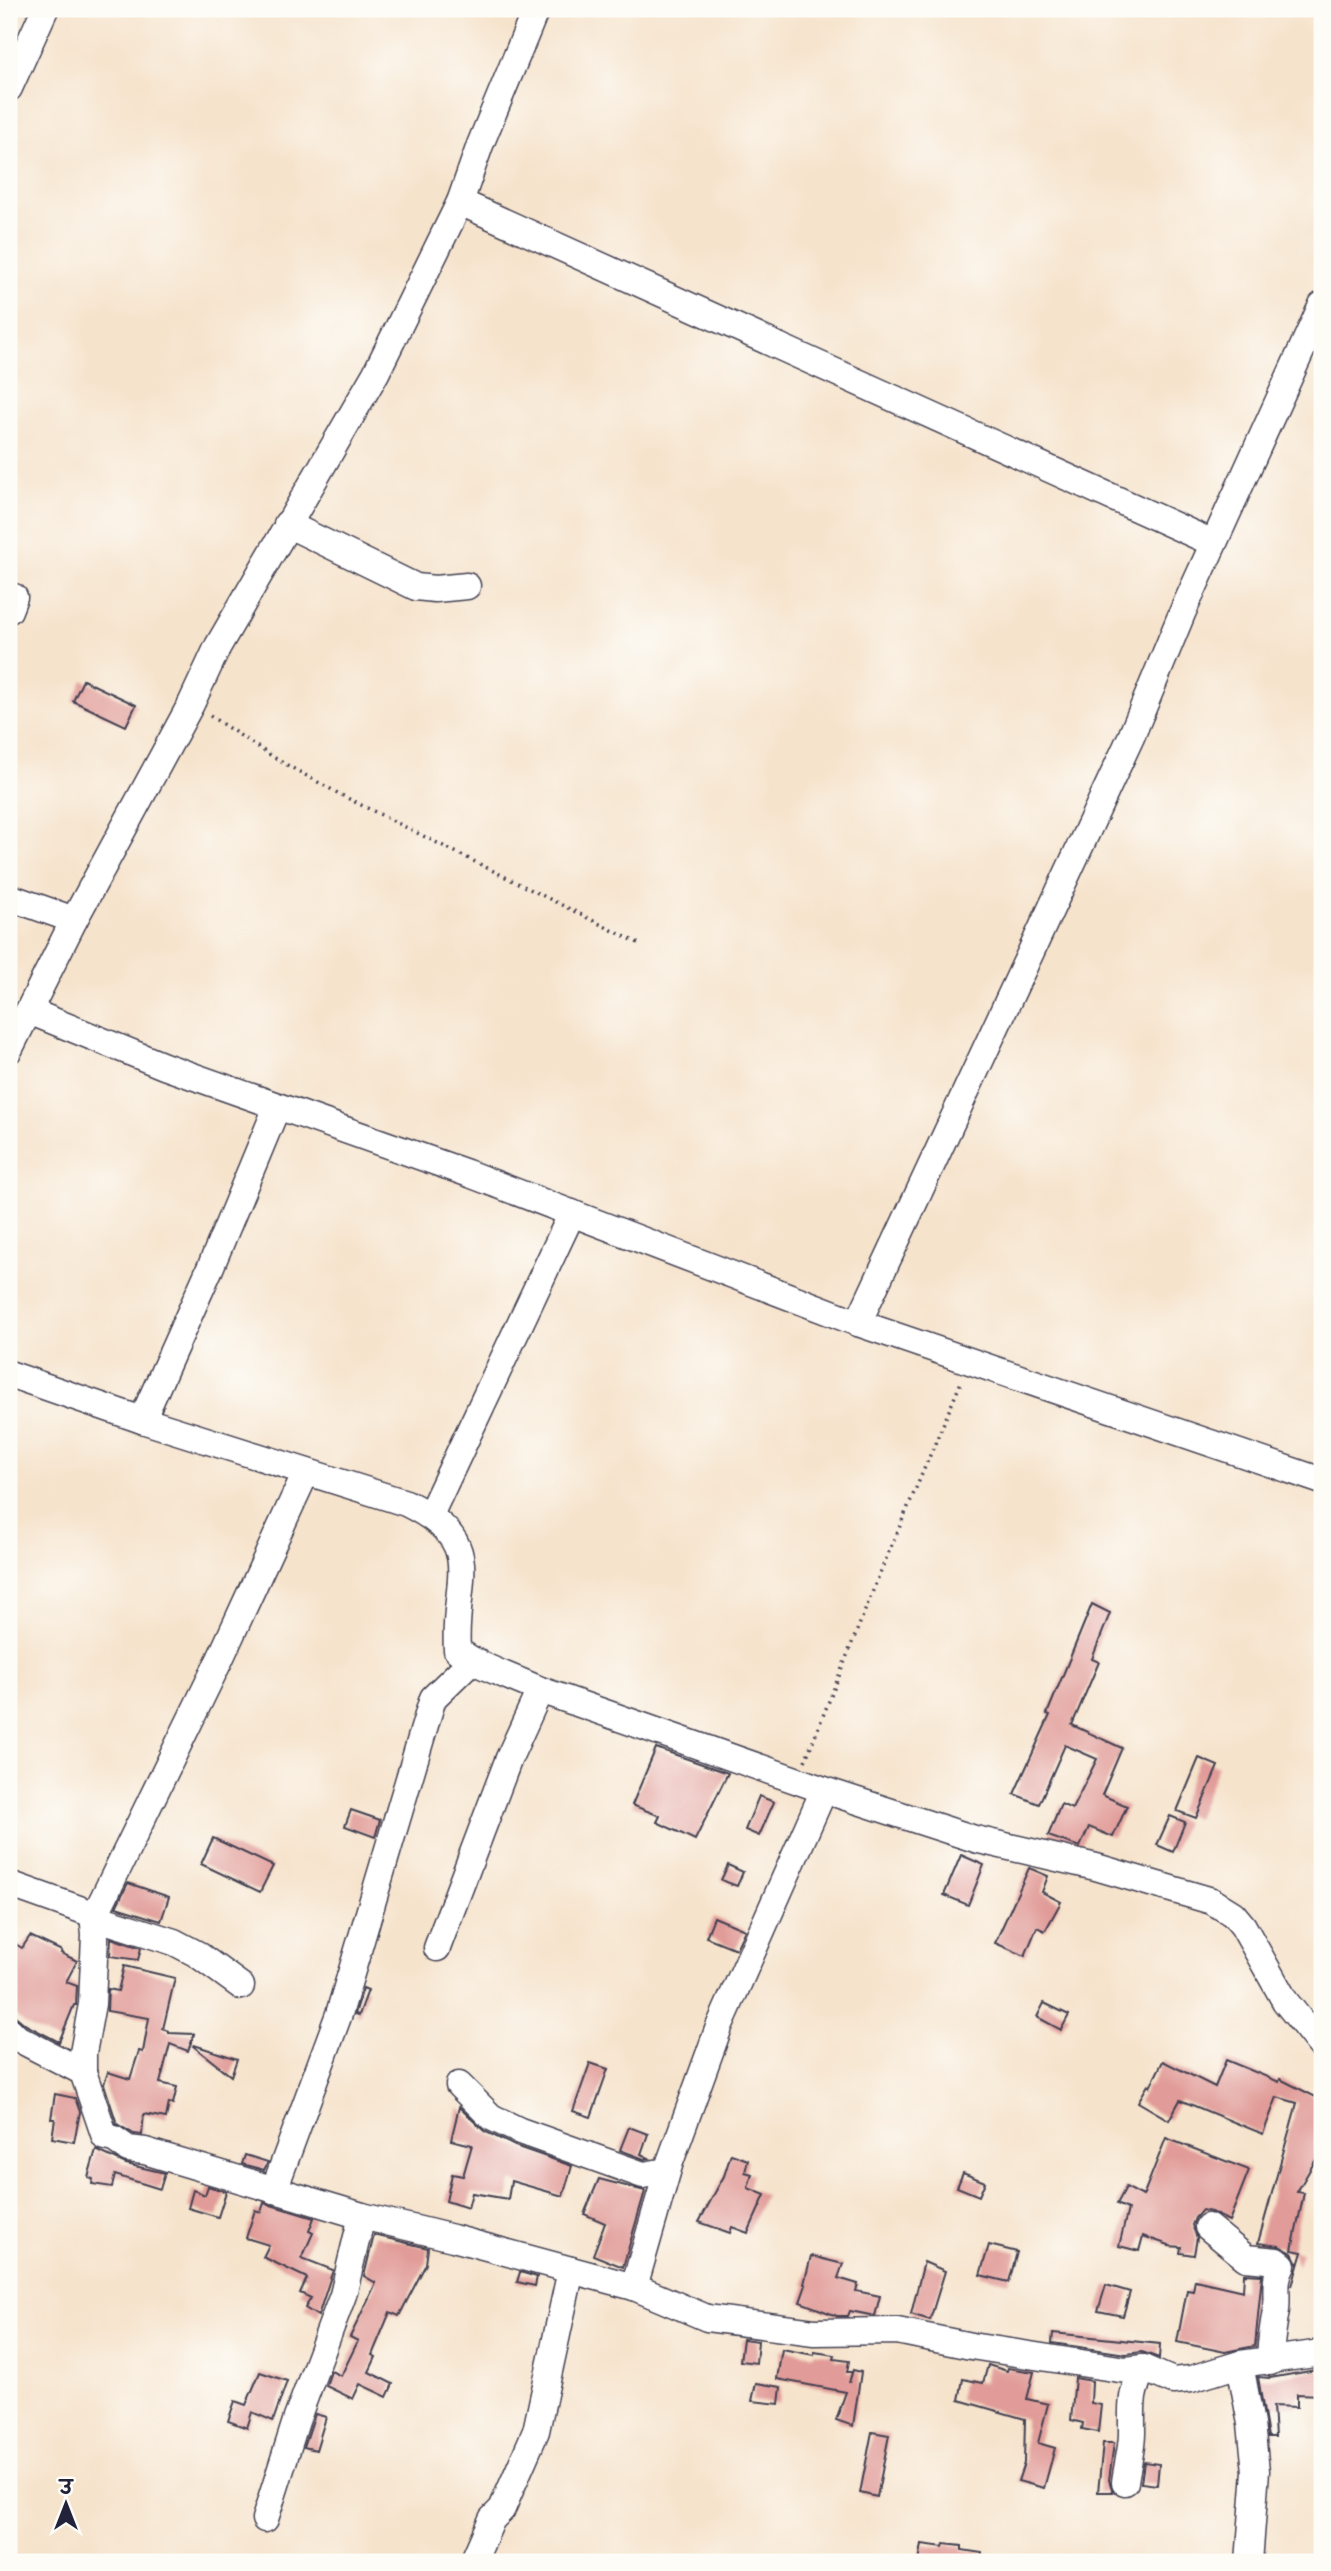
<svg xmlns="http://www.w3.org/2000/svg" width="1331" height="2571" viewBox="0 0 1331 2571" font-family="'Balsamiq Sans','Playpen Sans Deva',sans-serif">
<rect width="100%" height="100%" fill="#fdfcf7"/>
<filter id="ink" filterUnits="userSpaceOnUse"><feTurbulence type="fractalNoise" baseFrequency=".0143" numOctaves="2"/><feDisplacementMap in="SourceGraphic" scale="14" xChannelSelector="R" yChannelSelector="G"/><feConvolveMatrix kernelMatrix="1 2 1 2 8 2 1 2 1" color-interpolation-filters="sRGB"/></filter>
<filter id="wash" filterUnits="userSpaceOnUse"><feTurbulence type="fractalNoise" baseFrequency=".00686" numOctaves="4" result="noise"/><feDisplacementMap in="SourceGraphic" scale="28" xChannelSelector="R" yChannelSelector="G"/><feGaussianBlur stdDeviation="1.57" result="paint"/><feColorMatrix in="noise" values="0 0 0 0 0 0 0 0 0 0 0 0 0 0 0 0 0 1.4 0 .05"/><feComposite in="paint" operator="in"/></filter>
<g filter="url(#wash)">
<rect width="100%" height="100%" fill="#f6e3cc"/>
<g id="blocks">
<!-- building -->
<g fill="#e19b98">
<polygon points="83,680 136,705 126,726 73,701"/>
<polygon points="1092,1604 1110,1613 1092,1659 1099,1662 1072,1725 1122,1748 1102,1795 1127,1806 1113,1837 1089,1827 1080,1847 1048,1836 1061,1804 1072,1809 1097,1759 1065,1745 1039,1804 1014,1794 1050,1715 1047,1714"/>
<polygon points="656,1748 728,1773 695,1840 657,1822 660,1816 632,1805"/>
<polygon points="1199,1758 1218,1766 1196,1818 1177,1811"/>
<polygon points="759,1796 774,1802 759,1836 745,1830"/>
<polygon points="351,1810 380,1820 375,1837 345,1826"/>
<polygon points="1170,1816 1185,1822 1173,1852 1157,1845"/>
<polygon points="213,1838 273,1866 260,1892 201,1864"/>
<polygon points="961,1855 984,1865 968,1905 944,1895"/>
<polygon points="728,1865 743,1872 737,1886 721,1880"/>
<polygon points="1029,1868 1048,1876 1042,1892 1061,1902 1045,1931 1037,1927 1025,1956 995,1943"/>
<polygon points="128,1883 169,1897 161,1921 116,1907"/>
<polygon points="714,1917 745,1930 736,1949 706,1937"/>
<polygon points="30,1936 62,1951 61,1953 77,1961 66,1982 77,1986 76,2005 74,2005 59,2042 26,2025 14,2015 9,2015 9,1940 22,1948"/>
<polygon points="111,1938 141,1948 138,1960 110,1956"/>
<polygon points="124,1966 175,1978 163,2029 169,2031 169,2033 194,2034 188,2051 170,2044 160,2083 177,2087 173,2104 169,2103 166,2118 144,2114 142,2135 134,2134 117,2124 104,2084 108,2072 130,2079 139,2051 143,2052 149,2018 107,2011 108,1989 118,1991"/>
<polygon points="363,1988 368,1990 359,2015 355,2014"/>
<polygon points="1044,2003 1069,2015 1061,2030 1037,2017"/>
<polygon points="194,2045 237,2059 231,2076 193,2046"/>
<polygon points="1226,2060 1279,2082 1280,2079 1322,2100 1322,2149 1297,2192 1304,2193 1292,2250 1302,2252 1292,2286 1298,2265 1292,2253 1279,2246 1258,2243 1297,2103 1277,2097 1263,2134 1180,2100 1169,2120 1138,2102 1148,2085 1150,2087 1163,2061 1215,2087"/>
<polygon points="590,2063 608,2069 591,2117 573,2111"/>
<polygon points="55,2094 75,2098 80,2112 74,2142 52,2138 55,2119 51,2119"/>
<polygon points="459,2107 484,2131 515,2146 572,2166 563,2196 511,2181 508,2199 472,2193 468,2208 446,2201 452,2174 463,2176 472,2145 451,2140"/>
<polygon points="629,2127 648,2134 641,2154 649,2158 644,2159 620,2150"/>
<polygon points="1166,2138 1249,2170 1229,2221 1211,2212 1202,2210 1195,2218 1192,2225 1197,2238 1194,2255 1180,2253 1181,2247 1169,2246 1169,2245 1143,2236 1139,2251 1119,2246 1128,2209 1117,2204 1126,2187 1143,2196"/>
<polygon points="96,2150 126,2164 165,2173 160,2189 115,2175 112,2187 92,2184 93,2179 88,2177"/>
<polygon points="731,2154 748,2160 745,2172 752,2174 748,2188 765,2195 748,2233 732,2227 730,2233 699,2222 724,2176"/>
<polygon points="245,2155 268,2162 264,2170 242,2164"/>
<polygon points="963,2173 985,2182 979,2196 957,2187"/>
<polygon points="599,2179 645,2191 623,2267 593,2255 605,2223 584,2214"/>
<polygon points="208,2186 226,2192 218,2217 188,2208 193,2190 205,2195"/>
<polygon points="264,2203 314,2218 309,2231 313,2233 302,2258 333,2270 318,2316 305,2308 311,2298 300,2293 307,2278 263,2257 269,2245 246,2238 255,2210 261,2212"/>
<polygon points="374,2235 428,2248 426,2264 399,2316 390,2312 372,2355 376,2357 369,2372 393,2384 387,2397 360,2384 353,2399 326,2386 331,2371 341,2376 358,2341 350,2337 376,2283 364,2276"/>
<polygon points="989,2245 1017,2252 1009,2282 980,2275"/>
<polygon points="811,2256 843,2264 838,2278 858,2284 856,2291 880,2296 875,2316 850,2311 848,2316 837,2316 800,2302 806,2285 804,2284"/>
<polygon points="924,2262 945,2271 930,2320 911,2314"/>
<polygon points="520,2272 537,2277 535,2286 517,2282"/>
<polygon points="1244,2274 1262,2275 1255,2346 1225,2352 1177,2342 1187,2290 1193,2291 1195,2280 1243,2291"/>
<polygon points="1106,2285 1130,2292 1123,2316 1098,2311"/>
<polygon points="1053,2333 1160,2344 1159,2358 1142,2352 1126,2354 1052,2343"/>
<polygon points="743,2339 758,2341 756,2363 740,2361"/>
<polygon points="782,2349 814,2355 814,2352 835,2355 834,2359 849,2361 847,2372 852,2372 849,2383 853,2370 861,2372 853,2426 836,2420 846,2392 777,2379"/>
<polygon points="988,2365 1007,2371 1008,2368 1034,2372 1027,2399 1048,2404 1038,2443 1055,2448 1044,2488 1018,2481 1024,2463 1025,2419 959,2400 963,2379 983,2383"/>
<polygon points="1322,2369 1322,2395 1297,2394 1297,2407 1273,2406 1275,2437 1268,2437 1258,2377 1270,2378"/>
<polygon points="260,2372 287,2381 273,2421 252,2412 247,2428 228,2421 235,2401 246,2405"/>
<polygon points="1075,2378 1092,2381 1091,2403 1101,2405 1098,2432 1082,2429 1083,2423 1071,2420"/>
<polygon points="756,2383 781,2387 779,2404 752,2401"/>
<polygon points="315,2414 326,2417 316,2450 304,2447"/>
<polygon points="872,2432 889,2435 877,2497 860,2493"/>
<polygon points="1103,2443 1114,2443 1109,2480 1113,2492 1098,2492"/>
<polygon points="1144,2462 1159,2464 1157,2485 1141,2483"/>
<polygon points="922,2544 943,2547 944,2544 962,2546 962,2550 982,2553 981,2562 919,2561"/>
</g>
</g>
</g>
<g filter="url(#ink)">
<use href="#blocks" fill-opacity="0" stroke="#423f51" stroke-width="2"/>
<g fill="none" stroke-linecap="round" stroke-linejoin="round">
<defs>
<g id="minor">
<polyline points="9,88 45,9"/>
<polyline points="460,202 1213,543"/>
<polyline points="287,524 416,587 435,589 467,586"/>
<polyline points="9,610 14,597"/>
<polyline points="9,897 74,920"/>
<polyline points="29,1011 164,1066 467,1173 858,1323 1322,1481"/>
<polyline points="9,1050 74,920 191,704 218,646 376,373 460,202 480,145 536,9"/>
<polyline points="858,1323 1131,737 1183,611 1322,305"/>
<path d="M9,1374L142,1420L406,1503C490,1544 452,1578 457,1650C480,1668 513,1677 540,1690L824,1790L975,1839L1096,1867L1212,1901L1233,1914L1243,1926L1285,2001L1322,2047"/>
<polyline points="142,1420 211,1266 277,1107"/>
<polyline points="306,1472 220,1659 99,1907 93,1914 95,1935 92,2004 83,2053 83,2072 105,2137 114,2139 128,2149 145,2151 362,2216 453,2238 634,2287 707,2318 814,2332 897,2331 971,2346 1126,2370 1143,2368 1173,2381 1191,2379 1240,2364 1322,2353"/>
<polyline points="430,1515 572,1213"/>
<polyline points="9,1884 93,1914"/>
<polyline points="95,1917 174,1942 197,1954 241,1986"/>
<polyline points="437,1948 509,1758 540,1690"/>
<polyline points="9,2030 17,2038 83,2072"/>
<polyline points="459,2085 491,2117 520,2131 643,2175 667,2171"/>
<polyline points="274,2190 339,2014 433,1698 471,1661"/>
<path d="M1208,2227L1246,2258L1277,2261L1282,2265C1273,2280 1278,2294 1276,2310C1273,2328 1270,2344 1270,2362"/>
<polyline points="634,2287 670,2162 719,2027 824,1790"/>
<polyline points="1240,2364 1251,2424 1256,2471 1249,2562"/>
<path d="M1125,2482C1127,2466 1132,2449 1132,2433C1132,2402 1130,2397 1143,2368"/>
<polyline points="265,2519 297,2418 343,2295 362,2216"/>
<polyline points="473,2562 492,2519 502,2509 508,2495 536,2431 571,2270"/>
</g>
</defs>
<!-- minor casing -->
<use href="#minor" stroke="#423f51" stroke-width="29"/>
<!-- path -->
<g stroke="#423f51" stroke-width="3.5" stroke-dasharray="2 5" stroke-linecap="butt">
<polyline points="210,716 278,760 345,797 642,945"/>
<polyline points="805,1761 882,1568 962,1380"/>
</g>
<!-- minor -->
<use href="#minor" stroke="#fff" stroke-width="26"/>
</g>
</g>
<!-- margin -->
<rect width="1331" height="2571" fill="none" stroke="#fdfcf7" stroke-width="35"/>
<!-- north arrow -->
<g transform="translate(66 2504)" stroke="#fdfcf7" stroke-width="5" paint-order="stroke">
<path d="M0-5L12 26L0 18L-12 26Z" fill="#22223b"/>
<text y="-10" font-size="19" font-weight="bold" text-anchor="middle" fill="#22223b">उ</text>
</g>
</svg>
